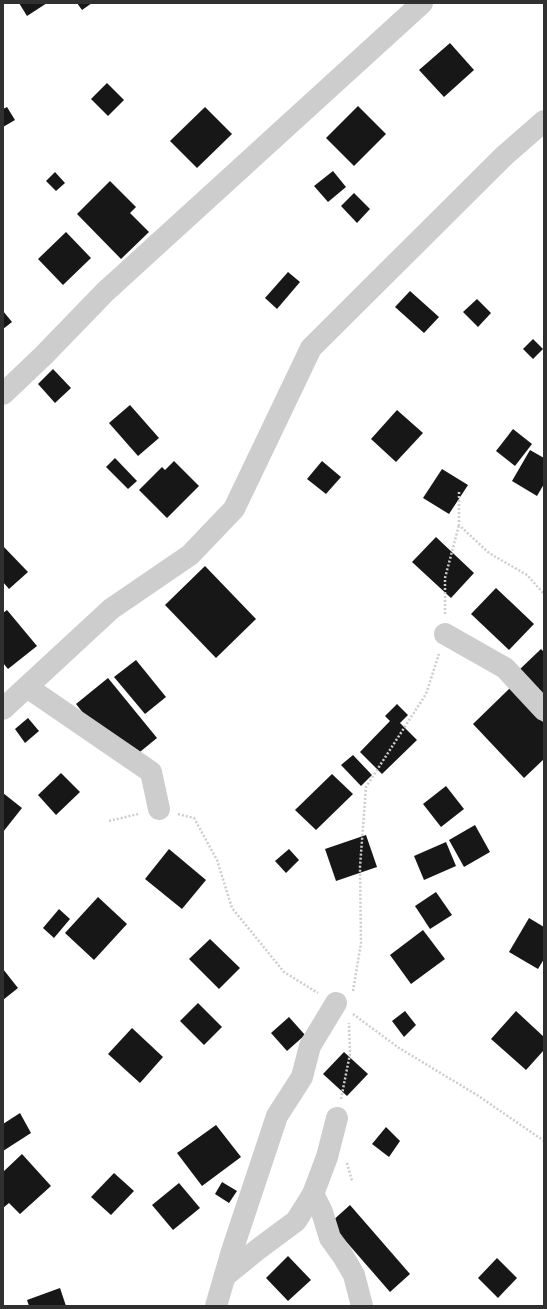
<svg xmlns="http://www.w3.org/2000/svg" width="547" height="1309" viewBox="0 0 547 1309" font-family="'Asap Condensed',sans-serif">
<rect width="100%" height="100%" fill="#fff"/>
<!-- building -->
<g fill="#171717">
<polygon points="19,3 47,3 27,16"/>
<polygon points="77,3 92,3 82,10"/>
<polygon points="450,43 474,70 444,97 419,70"/>
<polygon points="107,83 124,100 108,116 91,99"/>
<polygon points="358,106 386,134 354,166 326,138"/>
<polygon points="7,107 15,120 3,127 3,109"/>
<polygon points="205,107 232,134 197,168 170,141"/>
<polygon points="333,171 346,187 328,202 314,186"/>
<polygon points="55,172 65,183 56,191 46,181"/>
<polygon points="110,181 136,207 130,213 149,232 121,259 77,214"/>
<polygon points="354,193 370,209 357,223 341,206"/>
<polygon points="66,232 91,258 63,285 38,259"/>
<polygon points="288,272 300,282 277,309 265,298"/>
<polygon points="410,291 439,317 424,333 395,307"/>
<polygon points="477,299 491,313 478,327 463,312"/>
<polygon points="3,311 12,322 3,329"/>
<polygon points="533,339 543,349 533,359 523,349"/>
<polygon points="53,369 71,388 55,403 38,384"/>
<polygon points="130,405 159,438 138,456 109,423"/>
<polygon points="397,410 423,433 396,462 371,439"/>
<polygon points="513,429 532,444 515,466 496,451"/>
<polygon points="530,450 544,458 544,484 537,496 512,481"/>
<polygon points="115,458 137,481 128,489 106,467"/>
<polygon points="174,461 199,486 167,518 139,490 162,467 165,470"/>
<polygon points="322,461 341,477 326,494 307,479"/>
<polygon points="442,469 468,485 449,514 423,498"/>
<polygon points="436,537 474,573 451,598 412,562"/>
<polygon points="3,546 28,572 9,589 3,582"/>
<polygon points="205,566 256,619 216,658 165,605"/>
<polygon points="496,588 534,624 509,650 471,614"/>
<polygon points="7,610 37,646 8,669 3,663 3,613"/>
<polygon points="541,649 544,652 544,699 518,671"/>
<polygon points="136,660 166,697 145,714 114,677"/>
<polygon points="108,678 157,738 124,765 76,704"/>
<polygon points="510,688 544,723 544,759 524,778 473,724"/>
<polygon points="397,704 408,715 400,723 417,740 382,774 360,752 390,721 385,716"/>
<polygon points="28,718 39,731 25,743 15,729"/>
<polygon points="353,755 372,775 361,786 341,765"/>
<polygon points="61,773 80,792 56,815 38,795"/>
<polygon points="332,774 353,794 316,830 295,810"/>
<polygon points="446,786 464,809 441,827 423,804"/>
<polygon points="3,793 22,808 3,832"/>
<polygon points="475,825 490,852 464,867 449,840"/>
<polygon points="366,835 377,867 336,881 325,849"/>
<polygon points="446,842 456,866 424,880 414,856"/>
<polygon points="169,849 206,880 182,909 145,879"/>
<polygon points="289,849 299,860 286,873 275,861"/>
<polygon points="436,892 452,915 430,929 415,906"/>
<polygon points="98,897 127,924 94,960 65,933"/>
<polygon points="59,909 70,919 54,938 43,928"/>
<polygon points="529,918 544,927 544,959 538,969 509,952"/>
<polygon points="423,930 445,959 411,984 390,955"/>
<polygon points="210,939 240,968 219,989 189,959"/>
<polygon points="3,969 18,988 3,1000"/>
<polygon points="198,1003 222,1027 204,1045 180,1021"/>
<polygon points="405,1011 416,1025 404,1037 392,1021"/>
<polygon points="516,1011 544,1037 544,1050 526,1070 491,1039"/>
<polygon points="289,1017 305,1035 287,1051 271,1033"/>
<polygon points="132,1028 163,1057 140,1083 108,1054"/>
<polygon points="344,1052 368,1074 347,1096 323,1074"/>
<polygon points="20,1113 31,1133 3,1151 3,1124"/>
<polygon points="216,1125 241,1157 202,1186 177,1153"/>
<polygon points="386,1127 400,1141 389,1157 372,1144"/>
<polygon points="22,1154 51,1186 20,1214 9,1203 3,1208 3,1172"/>
<polygon points="114,1173 134,1191 111,1215 91,1197"/>
<polygon points="222,1182 237,1191 229,1203 215,1194"/>
<polygon points="179,1183 200,1208 173,1230 152,1205"/>
<polygon points="350,1205 410,1274 390,1292 330,1223"/>
<polygon points="288,1256 311,1280 288,1301 266,1278"/>
<polygon points="497,1258 517,1278 498,1298 478,1278"/>
<polygon points="60,1288 66,1306 29,1306 27,1300"/>
</g>
<g fill="none" stroke-linecap="round" stroke-linejoin="round">
<!-- path -->
<g stroke="#cdcdcd" stroke-width="2.5" stroke-dasharray="2 2" stroke-linecap="butt">
<polyline points="459,492 459,525 489,553 527,575 544,594"/>
<polyline points="445,614 445,578 459,525"/>
<polyline points="178,814 194,818 217,860 232,908 284,972 318,993"/>
<polyline points="109,821 138,814"/>
<polyline points="353,991 361,943 360,867 366,787 426,694 439,654"/>
<polyline points="353,1014 399,1048 477,1095 544,1141"/>
<polyline points="341,1099 350,1054 349,1023"/>
<polyline points="347,1163 352,1181"/>
</g>
<!-- minor -->
<g stroke="#cdcdcd" stroke-width="22">
<polyline points="3,394 44,355 105,292 422,3"/>
<polyline points="445,634 505,668 544,710"/>
<polyline points="27,687 151,772 159,809"/>
<polyline points="3,709 111,609 190,555 234,509 311,348 504,156 544,121"/>
<polyline points="313,1194 322,1212 330,1238 343,1256 354,1275 362,1306"/>
<polyline points="225,1276 257,1250 296,1221 313,1194 327,1157 337,1118"/>
<polyline points="216,1306 232,1251 277,1116 302,1077 310,1046 336,1003"/>
</g>
</g>
<!-- border -->
<rect width="547" height="1309" fill="none" stroke="#303030" stroke-width="8"/>
</svg>
